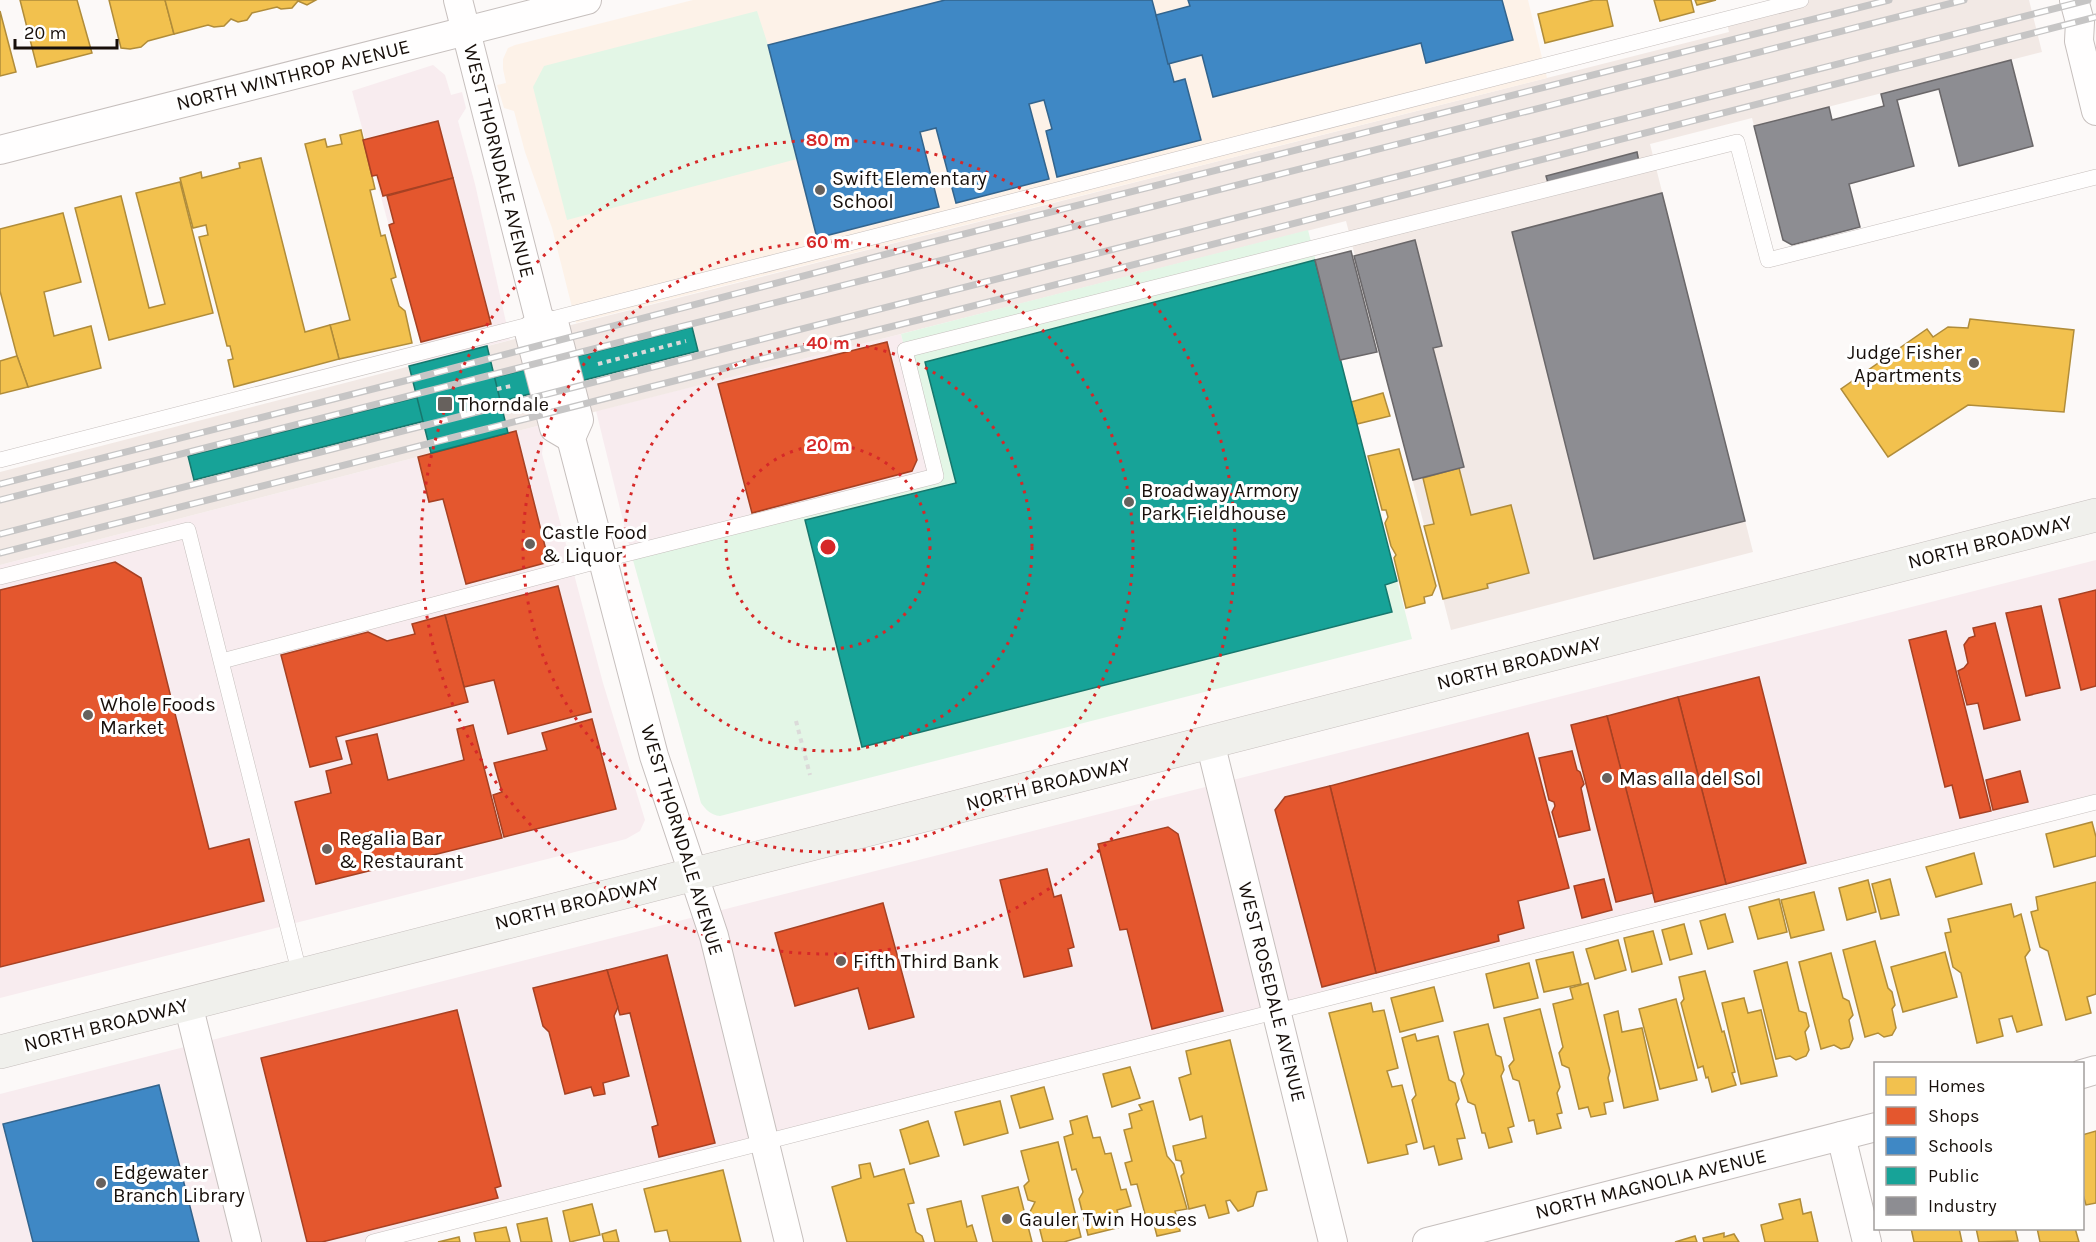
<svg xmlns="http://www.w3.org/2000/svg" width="2096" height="1242" viewBox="0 0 2096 1242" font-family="Karla,sans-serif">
<rect width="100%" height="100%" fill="#fcf9f8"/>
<!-- commercial -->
<g fill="#f8ecef">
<polygon points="433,65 445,75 451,95 462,92 466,108 458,121 475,184 510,340 409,366 422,347 352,91"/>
<polygon points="901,334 936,476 631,553 596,411"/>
<polygon points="545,424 542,454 603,683 645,820 640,831 626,839 0,998 0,565"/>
<polygon points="2096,560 2096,798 371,1242 0,1242 0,1094"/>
</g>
<!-- built -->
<g fill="#f2e9e5">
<polygon points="1801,0 2029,0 2042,52 1754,126 1752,118 1650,144 1753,552 1451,630 1346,221 586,414 563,327 1729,32 1726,19"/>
<polygon points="523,337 545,424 0,565 0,472"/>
</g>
<!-- education -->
<polygon fill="#fdf2e8" points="693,0 1528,0 1547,78 576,323 552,228 525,152 514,111 504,108 497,85 506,83 503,69 503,59 508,48 515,45"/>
<!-- green -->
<g fill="#e3f6e6">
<polygon points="757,11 768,45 797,159 567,220 533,87 544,66"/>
<path d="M1308,230L1412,639L720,816C711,815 706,810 701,803L631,553L936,476L901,334Z"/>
</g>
<!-- homes -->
<g fill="#f2c14e" stroke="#b08c3a" stroke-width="1.5">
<polygon points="20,0 77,0 92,53 37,67"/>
<polygon points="109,0 165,0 174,34 148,41 141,47 130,49 121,48"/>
<polygon points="165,0 316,0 307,5 298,1 292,8 281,9 277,7 252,13 247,20 238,22 231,19 224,26 214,27 208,25 174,34"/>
<polygon points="1594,0 1607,0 1613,26 1545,43 1538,14"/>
<polygon points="1654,0 1691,0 1694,12 1660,21"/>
<polygon points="1695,0 1716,0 1697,5"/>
<polygon points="0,11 16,72 0,76"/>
<polygon points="361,130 375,189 370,190 381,236 385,235 396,277 391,279 399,306 405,311 412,343 339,359 330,325 350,320 305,144 325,139 327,147 342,144 340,135"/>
<polygon points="261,158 305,332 330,325 339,359 234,387 228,360 233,359 230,346 227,346 199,237 208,235 206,225 193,228 180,178 201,172 202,178 240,168 239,163"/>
<polygon points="180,182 213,313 109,340 75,208 121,196 149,308 165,304 136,193"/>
<polygon points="63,213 81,282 44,292 54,336 91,326 101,368 28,387 17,356 0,291 0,229"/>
<polygon points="1970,319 2074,330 2064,412 1968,405 1888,457 1841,389 1927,329 1933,337 1948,327 1968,328"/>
<polygon points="17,356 28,387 0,394 0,361"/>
<polygon points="1383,393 1390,416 1357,424 1351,402"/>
<polygon points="1399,449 1436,586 1432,595 1424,597 1425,603 1406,608 1394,558 1396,555 1391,546 1385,523 1388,517 1386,510 1382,510 1368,456"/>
<polygon points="1459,468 1471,515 1511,505 1529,573 1487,584 1488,588 1443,599 1424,526 1434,524 1423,478"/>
<polygon points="2092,822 2096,837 2096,856 2054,867 2046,834"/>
<polygon points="1974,853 1982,884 1936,897 1926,867"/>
<polygon points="1890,879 1899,915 1881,919 1872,884"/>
<polygon points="1868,880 1876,912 1847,920 1839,888"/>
<polygon points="2096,882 2096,994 2087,997 2091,1013 2066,1020 2048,951 2040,947 2031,912 2038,910 2036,897"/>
<polygon points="1814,892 1824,930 1791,938 1781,900"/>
<polygon points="1779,899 1787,932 1758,939 1749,907"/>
<polygon points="2011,904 2014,917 2021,914 2030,950 2025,957 2042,1025 2017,1032 2012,1016 1999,1019 2003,1036 1977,1043 1961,973 1953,967 1945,933 1951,932 1948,919"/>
<polygon points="1725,914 1733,942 1708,949 1700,921"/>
<polygon points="1684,924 1692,954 1670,960 1662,930"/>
<polygon points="1653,931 1662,964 1632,972 1624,938"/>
<polygon points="1618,940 1626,970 1595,979 1586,949"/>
<polygon points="1875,941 1888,988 1892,992 1895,1005 1892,1009 1896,1028 1892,1035 1884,1037 1878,1033 1865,1037 1843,950"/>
<polygon points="1573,952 1581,984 1544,992 1536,960"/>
<polygon points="1945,952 1957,997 1903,1012 1891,967"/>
<polygon points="1831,953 1843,998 1849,1001 1853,1015 1849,1020 1853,1039 1849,1047 1841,1049 1834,1045 1821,1049 1799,962"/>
<polygon points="1787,962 1799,1011 1806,1013 1809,1026 1805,1032 1809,1050 1806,1056 1796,1060 1790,1056 1776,1059 1754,971"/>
<polygon points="1529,963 1538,998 1494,1008 1486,974"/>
<polygon points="1705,971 1722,1032 1724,1031 1735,1072 1732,1073 1736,1085 1712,1092 1708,1077 1706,1078 1703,1066 1698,1068 1681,1003 1684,999 1679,977"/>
<polygon points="1588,983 1610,1071 1608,1078 1613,1101 1604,1103 1606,1114 1591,1117 1588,1107 1579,1109 1569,1068 1562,1065 1559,1053 1563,1047 1553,1004 1573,999 1570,988"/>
<polygon points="1434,987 1443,1021 1400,1032 1391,998"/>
<polygon points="1744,998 1748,1013 1761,1010 1777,1076 1741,1084 1722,1003"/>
<polygon points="1676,999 1697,1080 1660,1089 1639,1009"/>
<polygon points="1371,1003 1373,1012 1384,1010 1398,1068 1387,1071 1392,1087 1402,1085 1417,1142 1406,1145 1408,1154 1368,1163 1329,1013"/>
<polygon points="1540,1009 1560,1087 1557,1093 1562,1113 1557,1114 1561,1128 1537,1134 1534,1120 1529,1121 1519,1081 1513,1079 1509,1066 1514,1060 1504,1018"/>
<polygon points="1618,1011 1622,1032 1642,1028 1658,1100 1624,1108 1604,1015"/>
<polygon points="1488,1024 1496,1055 1501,1057 1504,1070 1501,1076 1514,1126 1508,1128 1512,1142 1489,1148 1485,1133 1482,1133 1475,1105 1468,1102 1461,1080 1464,1074 1454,1032"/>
<polygon points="1415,1034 1417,1041 1438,1036 1449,1080 1455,1083 1459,1099 1456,1104 1465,1138 1457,1139 1462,1159 1439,1165 1434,1146 1424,1149 1412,1100 1416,1095 1402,1038"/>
<polygon points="1230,1040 1267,1190 1257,1192 1253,1206 1238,1211 1230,1200 1226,1201 1229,1213 1209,1218 1205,1205 1189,1209 1181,1176 1184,1173 1181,1161 1176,1160 1173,1146 1206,1138 1202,1116 1190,1120 1179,1078 1191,1074 1186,1051"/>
<polygon points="1130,1067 1140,1098 1112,1107 1103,1074"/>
<polygon points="1044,1087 1053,1119 1020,1128 1011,1096"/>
<polygon points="1000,1101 1008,1133 964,1145 955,1112"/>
<polygon points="1153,1101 1167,1156 1174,1164 1187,1209 1175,1211 1180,1231 1157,1236 1152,1217 1146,1218 1137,1184 1131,1185 1125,1163 1132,1161 1124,1130 1132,1128 1129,1114 1142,1110 1139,1105"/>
<polygon points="1087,1116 1093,1138 1100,1137 1105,1154 1111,1153 1121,1190 1126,1189 1131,1206 1117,1210 1121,1227 1088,1235 1079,1199 1083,1192 1076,1169 1072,1170 1064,1137 1073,1134 1070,1121"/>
<polygon points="928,1121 939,1156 910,1164 900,1130"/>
<polygon points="2096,1131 2096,1203 2086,1205 2082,1191 2082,1135"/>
<polygon points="1058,1142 1081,1237 1064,1242 1043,1242 1039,1226 1031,1220 1030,1212 1035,1202 1028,1200 1024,1186 1029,1181 1021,1151"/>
<polygon points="870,1163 874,1177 904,1169 914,1203 908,1204 916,1232 922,1236 924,1242 847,1242 832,1187 861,1178 859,1165"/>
<polygon points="723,1170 741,1242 670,1242 667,1230 655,1232 644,1189"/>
<polygon points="1018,1187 1032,1242 993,1242 982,1196"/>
<polygon points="1800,1199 1803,1214 1811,1212 1818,1242 1765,1242 1761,1225 1783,1219 1779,1204"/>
<polygon points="961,1201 967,1227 972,1225 977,1242 935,1242 927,1209"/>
<polygon points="592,1204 600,1235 570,1242 563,1211"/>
<polygon points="547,1218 552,1242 521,1242 517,1224"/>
<polygon points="506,1227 510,1242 476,1242 474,1233"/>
<polygon points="1911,1228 1959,1228 1962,1242 1914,1242"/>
<polygon points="1976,1228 2015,1228 2018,1241 1979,1242"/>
<polygon points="2037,1228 2075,1228 2079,1242 2040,1242"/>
<polygon points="616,1230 619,1242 604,1242 602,1234"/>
<polygon points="1724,1233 1724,1237 1734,1234 1739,1242 1704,1242 1703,1238"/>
<polygon points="1695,1236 1697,1242 1675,1242"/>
<polygon points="459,1237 460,1242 438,1242"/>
</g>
<!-- shops -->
<g fill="#e4572e" stroke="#a64123" stroke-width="1.5">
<polygon points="438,121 453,178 383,196 377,175 372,176 363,140"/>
<polygon points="453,178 491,324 421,342 389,225 394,223 387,196"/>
<polygon points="887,342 917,460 912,471 752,513 718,384"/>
<polygon points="516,431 549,562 466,584 443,499 429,502 418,457"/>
<polygon points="115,562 141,578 209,849 249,839 264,901 0,967 0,590"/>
<polygon points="558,586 591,712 508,734 494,680 464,687 445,615"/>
<polygon points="2096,590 2096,686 2081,690 2059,599"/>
<polygon points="2041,606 2060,688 2026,696 2006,613"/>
<polygon points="445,615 468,702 336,737 342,759 310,767 281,655 368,632 387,641 415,634 412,624"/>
<polygon points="1995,623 2020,720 1984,729 1978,703 1967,705 1958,671 1964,668 1968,663 1964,645 1969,638 1975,636 1973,628"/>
<polygon points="1946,631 1991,811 1960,818 1952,785 1945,787 1909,640"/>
<polygon points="1759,677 1806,863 1726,884 1678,697"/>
<polygon points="1678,697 1726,884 1655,902 1607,716"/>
<polygon points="1607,716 1653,893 1616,902 1571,725"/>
<polygon points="592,719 616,809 504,837 493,795 502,792 494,763 547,750 542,733"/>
<polygon points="473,725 502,838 316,884 295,802 331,793 326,771 352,764 346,741 377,734 388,780 464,760 457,729"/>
<polygon points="1528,733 1569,888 1518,901 1524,928 1498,935 1499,941 1376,973 1330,786"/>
<polygon points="1572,751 1577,770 1580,772 1584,784 1581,788 1590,830 1559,837 1552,812 1555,806 1554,802 1549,800 1539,758"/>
<polygon points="2020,771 2028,802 1993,810 1986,780"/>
<polygon points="1330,786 1376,973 1322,987 1275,810 1285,797"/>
<polygon points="1168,827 1178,834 1223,1011 1152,1029 1127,929 1120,930 1098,844"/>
<polygon points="1047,869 1054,897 1061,895 1074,947 1068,949 1072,966 1024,977 1000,880"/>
<polygon points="1604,879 1612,910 1582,918 1574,886"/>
<polygon points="883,903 914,1017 869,1029 858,988 795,1006 775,933"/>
<polygon points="667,955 715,1143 659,1157 652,1127 658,1125 630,1013 620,1015 607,970"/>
<polygon points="607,970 618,1007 614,1016 629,1076 603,1083 605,1094 594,1096 591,1087 565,1094 549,1032 543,1026 533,988"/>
<polygon points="457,1010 501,1186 495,1188 498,1198 322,1242 307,1242 261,1058"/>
</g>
<!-- schools -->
<g fill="#3f88c5" stroke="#33648d" stroke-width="1.5">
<polygon points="945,0 1152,0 1174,82 1185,79 1201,140 1057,177 1046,131 1052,129 1044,100 1029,104 1049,179 956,203 936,128 920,132 939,207 817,238 768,45"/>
<polygon points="1188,0 1502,0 1513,40 1426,63 1421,43 1213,97 1202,55 1168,64 1156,15 1190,6"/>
<polygon points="159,1085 199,1242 33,1242 3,1124"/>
</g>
<!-- public -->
<g fill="#17a398" stroke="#17776d" stroke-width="1.5">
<polygon points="1315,260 1397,581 1385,585 1392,612 862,747 805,520 956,483 925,362"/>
<polygon points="692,327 698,351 194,480 188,456"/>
<polygon points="487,346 508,433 431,453 409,366"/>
</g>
<!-- industry -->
<g fill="#8d8d92" stroke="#6a6769" stroke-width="1.5">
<polygon points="2011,60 2033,146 1959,166 1939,89 1897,100 1914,166 1849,184 1860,227 1792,245 1783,240 1754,126 1829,107 1832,120 1884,106 1881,94"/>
<polygon points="1637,152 1640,167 1550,190 1546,176"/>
<polygon points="1662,193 1745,521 1594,559 1512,232"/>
<polygon points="1415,240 1442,346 1433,348 1464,467 1413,480 1354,256"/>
<polygon points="1351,251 1377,352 1340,360 1315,260"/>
</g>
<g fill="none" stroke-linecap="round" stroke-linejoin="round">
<defs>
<g id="service">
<polyline points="0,460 1801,0"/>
<polyline points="0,577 188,530 300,975"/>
<polyline points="222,661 602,560 936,476 905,350 1737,142 1768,260 2096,177"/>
<polyline points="373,1242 2096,802"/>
</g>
<g id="minor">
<polyline points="458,0 540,322"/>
<polyline points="2074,0 2080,22 2079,41 2096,111"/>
<polyline points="0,150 587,0"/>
<polyline points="540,322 555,326 579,420 571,438 654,756 714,936 789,1242"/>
<polyline points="540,322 529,332 554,428 571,438"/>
<polyline points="1210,742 1333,1242"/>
<polyline points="188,1004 247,1242"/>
<polyline points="2082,1074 2096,1070"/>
<polyline points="1841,1136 1867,1242"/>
<polyline points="1427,1242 1876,1127"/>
</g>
<polyline id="secondary" points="0,1052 2096,515"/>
</defs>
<!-- service casing -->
<use href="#service" stroke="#c6bfbd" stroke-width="16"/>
<!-- minor casing -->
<use href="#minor" stroke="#c6bfbd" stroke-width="30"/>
<!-- secondary casing -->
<use href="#secondary" stroke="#c6bfbd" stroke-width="34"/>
<!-- path -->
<g stroke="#dbdad9" stroke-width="4" stroke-dasharray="4.5 4.5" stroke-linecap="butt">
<polyline points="598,364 686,341"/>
<polyline points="497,389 511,386"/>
<polyline points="796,721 810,775"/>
</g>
<!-- service -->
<use href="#service" stroke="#fffefe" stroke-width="15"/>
<!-- minor -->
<use href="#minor" stroke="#fffefe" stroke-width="28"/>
<!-- secondary -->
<use href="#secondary" stroke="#f0f0ec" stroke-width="33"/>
<defs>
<g id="rail">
<polyline points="0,484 412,379 921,245 1889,0"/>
<polyline points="0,500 1964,0"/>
<polyline points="0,534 2088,0"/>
<polyline points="0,553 713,371 938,315 2096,17"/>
</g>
</defs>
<!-- rail casing -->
<use href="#rail" stroke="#c6c5c5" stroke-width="7"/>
<!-- rail -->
<use href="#rail" stroke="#fff" stroke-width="4.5" stroke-dasharray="14" stroke-linecap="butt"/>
</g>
<!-- distance rings -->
<g fill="none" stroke="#d62828" stroke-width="3" stroke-dasharray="3 6">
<circle cx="828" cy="547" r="102"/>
<circle cx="828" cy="547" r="204"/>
<circle cx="828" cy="547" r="305"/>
<circle cx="828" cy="547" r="407"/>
</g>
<!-- markers -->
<g fill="#67615d" stroke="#fff" stroke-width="2">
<circle cx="820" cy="190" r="6"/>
<circle cx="1974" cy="363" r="6"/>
<rect x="437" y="396" width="16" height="16" rx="3"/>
<circle cx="1129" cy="502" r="6"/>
<circle cx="530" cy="544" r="6"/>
<circle cx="88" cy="715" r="6"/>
<circle cx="1607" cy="778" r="6"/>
<circle cx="327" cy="849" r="6"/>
<circle cx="841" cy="961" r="6"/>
<circle cx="101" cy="1183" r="6"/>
<circle cx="1007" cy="1219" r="6"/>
</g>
<g text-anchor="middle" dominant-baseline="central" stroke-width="6" stroke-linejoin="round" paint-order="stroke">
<!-- street labels -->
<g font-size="20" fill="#170f0a" stroke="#fff">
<text transform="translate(293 75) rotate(-14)">NORTH WINTHROP AVENUE</text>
<text transform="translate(499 161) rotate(76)">WEST THORNDALE AVENUE</text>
<text transform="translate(1990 542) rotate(-14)">NORTH BROADWAY</text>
<text transform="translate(1519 663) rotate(-14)">NORTH BROADWAY</text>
<text transform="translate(1048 784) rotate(-14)">NORTH BROADWAY</text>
<text transform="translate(682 840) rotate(73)">WEST THORNDALE AVENUE</text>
<text transform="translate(577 903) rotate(-14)">NORTH BROADWAY</text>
<text transform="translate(1272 992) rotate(76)">WEST ROSEDALE AVENUE</text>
<text transform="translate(106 1025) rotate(-14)">NORTH BROADWAY</text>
<text transform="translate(1651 1184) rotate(-14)">NORTH MAGNOLIA AVENUE</text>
</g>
<!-- poi labels -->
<g font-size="20" fill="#170f0a" stroke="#fff" text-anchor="start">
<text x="832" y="178">Swift Elementary<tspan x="832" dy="23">School</tspan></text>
<text x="1962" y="352" text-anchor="end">Judge Fisher<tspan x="1962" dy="23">Apartments</tspan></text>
<text x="458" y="404">Thorndale</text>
<text x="1141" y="490">Broadway Armory<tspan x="1141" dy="23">Park Fieldhouse</tspan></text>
<text x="542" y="532">Castle Food<tspan x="542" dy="23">&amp; Liquor</tspan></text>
<text x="100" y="704">Whole Foods<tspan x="100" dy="23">Market</tspan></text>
<text x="1619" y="778">Mas alla del Sol</text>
<text x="339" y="838">Regalia Bar<tspan x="339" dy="23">&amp; Restaurant</tspan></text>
<text x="853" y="961">Fifth Third Bank</text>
<text x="113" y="1172">Edgewater<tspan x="113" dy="23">Branch Library</tspan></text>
<text x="1019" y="1219">Gauler Twin Houses</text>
</g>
</g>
<circle cx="828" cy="547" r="9" fill="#d62828" stroke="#fff" stroke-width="3"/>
<g font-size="18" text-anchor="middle" font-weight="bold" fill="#d62828" stroke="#fff" stroke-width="6" stroke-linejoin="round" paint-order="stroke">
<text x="828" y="146">80 m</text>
<text x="828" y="248">60 m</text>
<text x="828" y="349">40 m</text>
<text x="828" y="451">20 m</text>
</g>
<!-- legend -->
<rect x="1874" y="1062" width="210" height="168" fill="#ffffff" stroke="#a29f9d" stroke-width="1.5"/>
<rect x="1886" y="1077" width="30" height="18" fill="#f2c14e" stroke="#a29f9d" stroke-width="1.5"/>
<text x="1928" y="1092" font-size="18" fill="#170f0a">Homes</text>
<rect x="1886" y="1107" width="30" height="18" fill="#e4572e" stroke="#a29f9d" stroke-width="1.5"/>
<text x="1928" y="1122" font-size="18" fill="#170f0a">Shops</text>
<rect x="1886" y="1137" width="30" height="18" fill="#3f88c5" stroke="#a29f9d" stroke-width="1.5"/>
<text x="1928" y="1152" font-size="18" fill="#170f0a">Schools</text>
<rect x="1886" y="1167" width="30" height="18" fill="#17a398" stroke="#a29f9d" stroke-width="1.5"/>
<text x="1928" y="1182" font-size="18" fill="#170f0a">Public</text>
<rect x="1886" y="1197" width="30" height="18" fill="#8d8d92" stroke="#a29f9d" stroke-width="1.5"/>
<text x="1928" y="1212" font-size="18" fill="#170f0a">Industry</text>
<!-- scale -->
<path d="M15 39v9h102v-9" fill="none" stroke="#170f0a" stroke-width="3"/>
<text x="24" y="39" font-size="18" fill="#170f0a" stroke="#ffffff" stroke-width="4.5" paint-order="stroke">20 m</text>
</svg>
